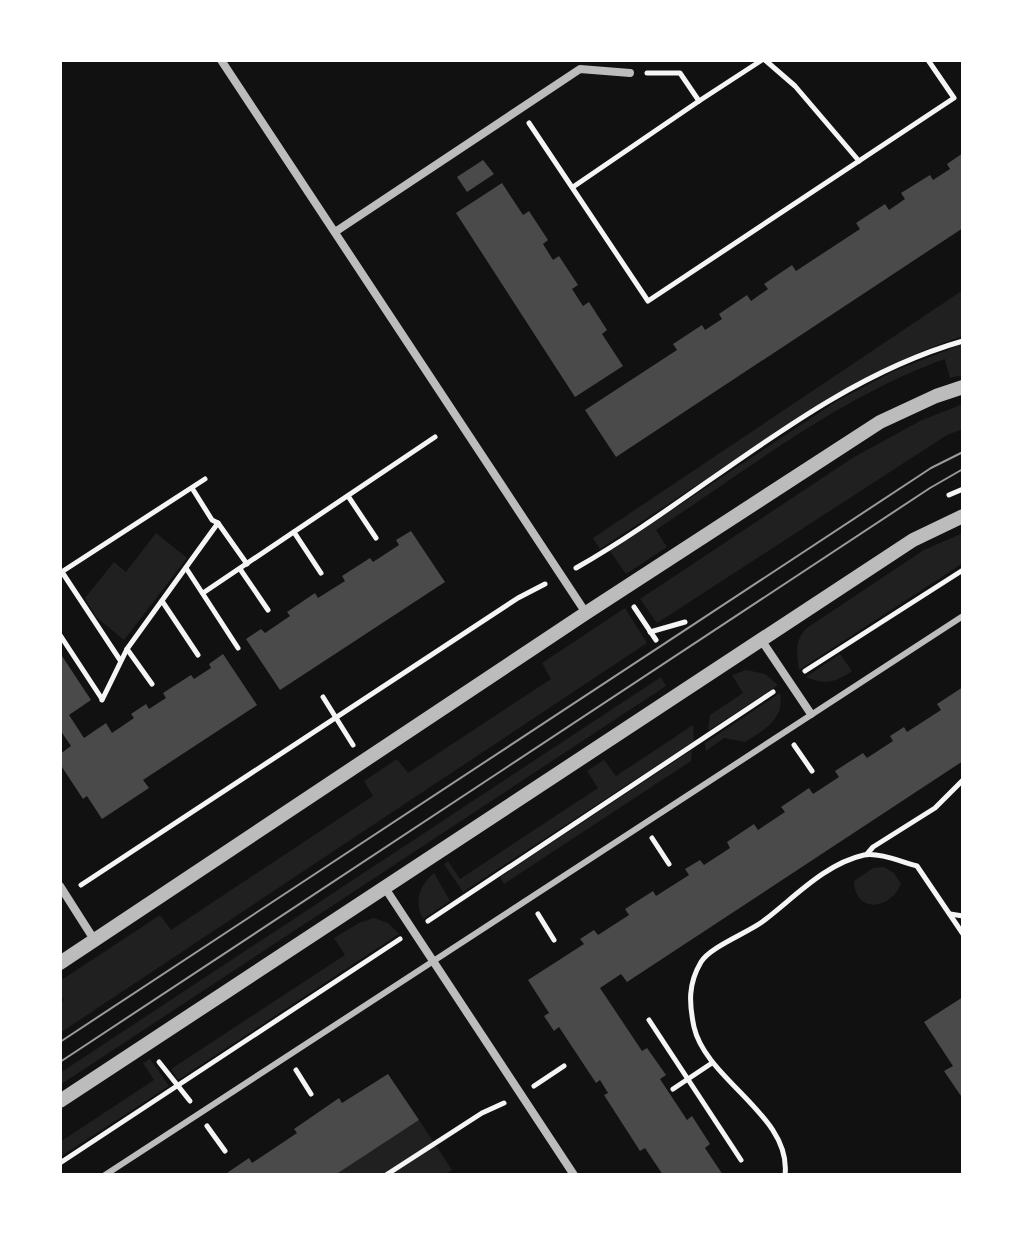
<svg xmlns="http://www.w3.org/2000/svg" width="1023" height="1235" viewBox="0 0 1023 1235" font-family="Overpass,sans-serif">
<rect width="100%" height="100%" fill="#111"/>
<!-- green -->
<g fill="#202020">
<path d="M963,290V336C886,361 820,404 753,448C702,482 651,515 600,549L593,538Z"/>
<path d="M963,344V375L950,378L945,359C843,395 746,470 656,530L667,547L626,574L610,551L837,401L894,371Z"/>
<polygon points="963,404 963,429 947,435 657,623 640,599 854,457 922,420"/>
<polygon points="156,533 187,558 124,640 96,617 85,598 114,562 126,572"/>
<path d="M963,533V563L799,670C797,654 794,640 807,628L924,550Z"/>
<polygon points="625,608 647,643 60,1033 60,1003 64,1000 60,995 60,981 160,915 171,930 373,796 364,781 397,759 408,773 551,679 542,663"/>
<path d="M840,654L852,671C835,683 825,685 806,677Z"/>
<polygon points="746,670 765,674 778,685 708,731 710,715 743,693 732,675"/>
<polygon points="661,677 666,686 60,1085 60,1073"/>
<path d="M780,693C785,719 764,730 745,742L724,738L706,751L705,743Z"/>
<polygon points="693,725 694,741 463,892 444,864 448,861 460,879 598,788 587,771 604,760 616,776"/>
<polygon points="692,750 691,761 504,884 500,877"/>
<path d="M884,867L894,873L901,884C891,909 855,915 854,881L873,868Z"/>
<path d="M434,873L450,901L423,919C414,901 419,886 434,873Z"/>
<polygon points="374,918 388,923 399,934 178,1080 171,1069 345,955 334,938 359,923"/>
<polygon points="150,1059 169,1086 60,1157 60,1142 154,1080 143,1063"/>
<polygon points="419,1120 452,1170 444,1175 335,1175"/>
</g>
<!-- building -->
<g fill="#4a4a4a">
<polygon points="963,153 963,228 616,457 585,410 677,350 673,344 702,325 705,330 722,319 719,314 747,295 751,301 768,289 764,284 792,265 796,271 860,229 856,223 885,204 889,210 905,199 901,193 930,175 933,180 950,169 947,164"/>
<polygon points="483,160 494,174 467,192 457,177"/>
<polygon points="502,183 523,215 529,211 548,240 543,244 553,260 559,256 578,285 572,289 583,306 589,302 607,330 602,334 623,366 575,397 456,213"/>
<polygon points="411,531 445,582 280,690 246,639 261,629 265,633 290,616 287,612 315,593 318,598 345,581 342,576 370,558 373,562 399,545 396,540"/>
<polygon points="60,653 91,700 69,715 84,738 106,723 112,733 134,718 131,714 146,704 149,709 166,698 163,693 191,675 194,679 211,668 209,664 223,654 257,705 143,780 149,788 102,819 87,796 83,799 60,764 60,754 71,746 60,730"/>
<polygon points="963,687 963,761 627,982 621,974 600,988 642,1051 647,1048 666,1075 660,1079 687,1120 692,1116 710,1144 705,1148 723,1175 663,1175 645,1148 640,1151 604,1095 608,1093 600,1080 596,1083 559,1027 554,1031 544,1016 549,1013 528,980 584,944 580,939 594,930 598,935 629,915 625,909 653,891 656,896 689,875 685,869 700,860 704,865 730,848 727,842 754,824 758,830 785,812 781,807 809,788 813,794 839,777 835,771 863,753 867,758 893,741 890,736 904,727 907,732 941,710 937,704"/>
<polygon points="963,997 963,1095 961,1096 944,1071 953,1066 924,1022"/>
<polygon points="388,1074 419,1120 335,1175 224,1175 249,1158 252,1163 297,1133 294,1129 339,1098 342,1103"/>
</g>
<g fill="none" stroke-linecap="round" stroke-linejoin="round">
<!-- path -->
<g stroke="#f5f5f5" stroke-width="5">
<polyline points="765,60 795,86 859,161"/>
<polyline points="647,73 680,73 699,101 762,60"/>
<polyline points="529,123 648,301 954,98 928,60"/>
<polyline points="573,187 699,101"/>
<polyline points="192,488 212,520 218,523 247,564"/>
<polyline points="949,495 963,489"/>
<polyline points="348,496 376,538"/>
<polyline points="294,532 321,573"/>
<polyline points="186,568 238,648"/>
<path d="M576,568C703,496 821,381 963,341"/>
<polyline points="240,569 268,610"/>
<polyline points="62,572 120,660"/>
<polyline points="60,573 205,479"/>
<polyline points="203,593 435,437"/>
<polyline points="162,601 198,655"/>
<polyline points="634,607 656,640"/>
<polyline points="650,632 685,622"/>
<polyline points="60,635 102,699"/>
<polyline points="127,649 152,684"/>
<polyline points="805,671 963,570"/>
<polyline points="323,697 353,745"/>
<polyline points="102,700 127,649 218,523"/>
<polyline points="794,745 812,771"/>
<polyline points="652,838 669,864"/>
<polyline points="867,854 873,847 935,808 963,780"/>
<polyline points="81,885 518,598 545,584"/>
<polyline points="538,914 554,940"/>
<polyline points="950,914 963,916"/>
<polyline points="428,921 773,692"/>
<polyline points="649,1020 741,1160"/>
<polyline points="159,1062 190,1101"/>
<polyline points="296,1070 311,1094"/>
<polyline points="534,1086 564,1066"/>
<polyline points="673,1089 712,1063"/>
<polyline points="207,1126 225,1151"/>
<polyline points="60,1163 400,939"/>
<polyline points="386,1175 482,1113 504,1103"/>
<path d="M785,1175C792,1116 706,1080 694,1027C689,1003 688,984 701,962C710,947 747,933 762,922C793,899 824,864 864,855C878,852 902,862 917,866L963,934"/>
</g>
<!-- service -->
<polyline stroke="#bcbcbc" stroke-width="6" points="105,1175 963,616"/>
<!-- minor -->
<g stroke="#bcbcbc" stroke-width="8">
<polyline points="221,60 586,613"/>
<polyline points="335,232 580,69 630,73"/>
<polyline points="762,641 811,714"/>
<polyline points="60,886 95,941"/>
<polyline points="385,888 574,1175"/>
</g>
<!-- tertiary -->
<g stroke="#bcbcbc" stroke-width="14">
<polyline points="60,963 586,613 880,422 936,396 963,387"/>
<polyline points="60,1101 913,540 963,516"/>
</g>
<!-- tram -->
<g stroke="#9a9a9a" stroke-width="2">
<polyline points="60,1042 931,468 963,452"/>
<polyline points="60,1062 930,488 963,469"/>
</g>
</g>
<!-- border -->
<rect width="1023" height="1235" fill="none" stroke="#ffffff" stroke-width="124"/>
</svg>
